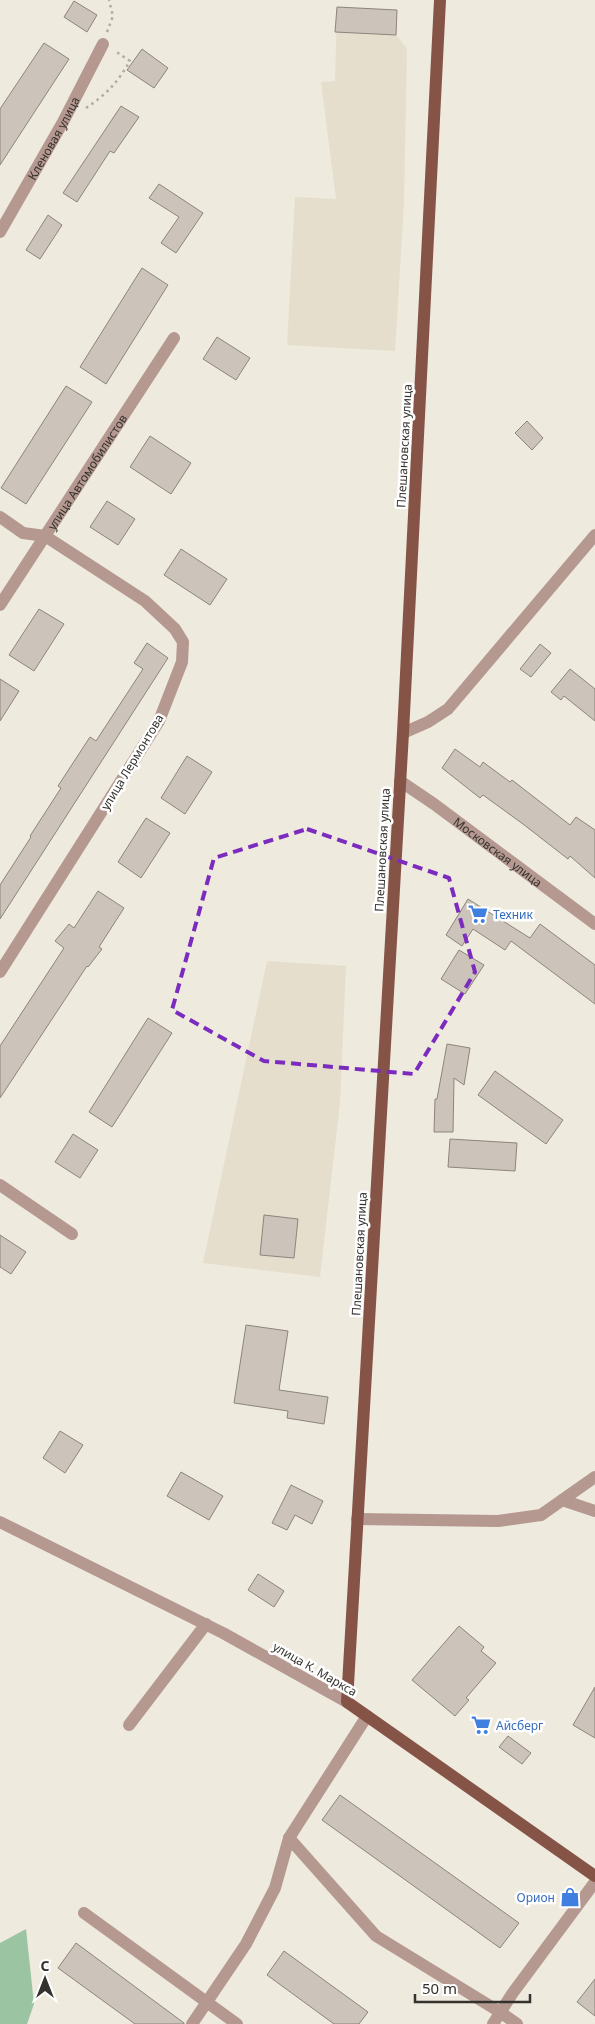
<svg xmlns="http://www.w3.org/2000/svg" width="595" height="2024" viewBox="0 0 595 2024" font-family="'Noto Sans',sans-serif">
<rect width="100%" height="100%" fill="#eeeade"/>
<!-- built -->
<g fill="#e5decd">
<polygon points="337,7 397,10 396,35 407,49 404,203 395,351 287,345 295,197 336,199 321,82 335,81"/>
<polygon points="267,961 346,966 340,1103 320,1277 203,1263"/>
</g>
<!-- green -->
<polygon fill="#9bc4a2" points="26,1929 34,2004 27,2024 0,2024 0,1943"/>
<!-- building -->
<g fill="#ccc3ba" stroke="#8c857c">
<polygon points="74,1 97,15 87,32 64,17"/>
<polygon points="337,7 397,10 396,35 335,32"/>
<polygon points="44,43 69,59 0,165 0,109"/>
<polygon points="142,49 168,68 154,88 127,70"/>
<polygon points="121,106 139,117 114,153 110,151 77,202 63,193"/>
<polygon points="159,184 203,213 176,253 161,243 179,217 149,198"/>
<polygon points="48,215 62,225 40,259 26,250"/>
<polygon points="142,268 168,285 106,384 80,367"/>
<polygon points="217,337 250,358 236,380 203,359"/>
<polygon points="66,386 92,402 26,504 1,488"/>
<polygon points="527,421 543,438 532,450 515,433"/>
<polygon points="150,436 191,463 171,494 130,467"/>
<polygon points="107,501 135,519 118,545 90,527"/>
<polygon points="181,549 227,579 210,605 164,575"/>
<polygon points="39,609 64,624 34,671 9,655"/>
<polygon points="147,643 168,658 0,919 0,885 31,837 30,836 61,788 58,786 90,737 96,741 143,669 134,663"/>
<polygon points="540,644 551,653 531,677 520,669"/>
<polygon points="570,669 595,689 595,721 564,696 561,700 551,692"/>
<polygon points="0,679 19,691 0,721"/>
<polygon points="455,749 480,767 483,762 510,782 512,780 570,825 576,817 595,830 595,878 570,856 568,859 523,824 483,795 480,798 442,768"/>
<polygon points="187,756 212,772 185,814 161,798"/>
<polygon points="146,818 170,833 141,878 118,862"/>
<polygon points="98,891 124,908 99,947 102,949 88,967 87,966 0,1098 0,1046 64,948 55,941 69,924 74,928"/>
<polygon points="468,899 530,938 540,924 595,965 595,1004 511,941 505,950 473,929 462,946 446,935"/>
<polygon points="459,950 484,965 465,994 441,979"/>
<polygon points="148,1018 172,1033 112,1127 89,1112"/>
<polygon points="447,1044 470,1048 464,1085 454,1078 453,1132 434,1132 435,1099 437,1099"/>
<polygon points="495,1071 563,1120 546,1144 478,1095"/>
<polygon points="73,1134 98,1150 80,1178 55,1162"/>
<polygon points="450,1139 517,1143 515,1171 448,1167"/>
<polygon points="264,1215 298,1219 294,1258 260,1255"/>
<polygon points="0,1235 26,1252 11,1274 0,1267"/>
<polygon points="246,1325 288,1331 279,1390 328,1397 324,1424 287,1418 288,1411 234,1403"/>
<polygon points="60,1431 83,1445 65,1473 43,1458"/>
<polygon points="181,1472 223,1496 209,1520 167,1496"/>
<polygon points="291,1485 323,1501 312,1524 295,1515 287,1530 272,1523"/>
<polygon points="258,1574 284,1591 274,1607 248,1590"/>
<polygon points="459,1626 484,1647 481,1651 496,1663 466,1698 469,1700 455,1716 412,1680"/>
<polygon points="595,1687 595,1738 573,1725"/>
<polygon points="508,1736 531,1753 522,1764 499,1747"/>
<polygon points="340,1795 519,1923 500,1948 322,1820"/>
<polygon points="76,1943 184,2023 184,2024 135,2024 58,1968"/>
<polygon points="284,1951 368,2012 359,2024 334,2024 267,1975"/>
<polygon points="595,1979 595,2016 577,2002"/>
</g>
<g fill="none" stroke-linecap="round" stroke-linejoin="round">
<!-- path -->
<g stroke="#afaba2" stroke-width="2.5" stroke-dasharray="2.5 4" stroke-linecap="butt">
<polyline points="107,32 113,16 109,0"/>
<path d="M86,108C107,94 117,83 130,61L115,51"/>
</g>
<!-- minor -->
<g stroke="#b59890" stroke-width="12">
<path id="s1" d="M0,232L63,122L103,44"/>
<polyline points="0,517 23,533 45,536 145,601 175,629 183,642 182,662 159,721 0,972"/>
<path id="s2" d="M0,605L174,338"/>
<polyline points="403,733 428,722 448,709 595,535"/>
<path id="s3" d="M400,781L434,804L595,924"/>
<polyline points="0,1185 72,1234"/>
<polyline points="562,1500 595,1511"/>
<polyline points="357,1519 498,1521 541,1515 595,1477"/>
<polyline points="0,1522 223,1633 347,1702"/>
<polyline points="129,1725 206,1624"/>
<polyline points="289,1838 376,1936 500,2012 517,2024"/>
<polyline points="84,1913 237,2024"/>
<polyline points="192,2024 246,1944 275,1888 289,1838 367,1716"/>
<polyline points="493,2024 512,1994 595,1882"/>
</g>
<!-- major -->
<polyline stroke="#855447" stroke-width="12" points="440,0 403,733 347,1702 595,1876"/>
</g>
<!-- marked area -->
<path fill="none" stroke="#7b2cbf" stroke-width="4" stroke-dasharray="10 6" stroke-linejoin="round" d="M307,829L449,878L475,972L414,1074L264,1061L172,1010L214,858Z"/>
<!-- icons -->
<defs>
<symbol id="supermarket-bare" viewBox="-9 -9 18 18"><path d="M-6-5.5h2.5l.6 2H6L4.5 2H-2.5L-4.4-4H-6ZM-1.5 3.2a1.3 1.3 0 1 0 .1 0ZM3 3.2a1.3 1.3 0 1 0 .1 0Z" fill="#3f7fe0" stroke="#fff" stroke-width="2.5" paint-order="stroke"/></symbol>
<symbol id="shop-bare" viewBox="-9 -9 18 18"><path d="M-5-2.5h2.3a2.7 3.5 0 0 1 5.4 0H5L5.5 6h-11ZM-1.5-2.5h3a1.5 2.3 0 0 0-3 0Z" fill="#3f7fe0" stroke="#fff" stroke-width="2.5" paint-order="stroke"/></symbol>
</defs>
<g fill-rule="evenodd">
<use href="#supermarket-bare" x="464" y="900" width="28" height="28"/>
<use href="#supermarket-bare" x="467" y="1711" width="28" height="28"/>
<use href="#shop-bare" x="556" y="1883" width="28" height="28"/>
</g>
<g text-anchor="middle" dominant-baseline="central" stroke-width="5" stroke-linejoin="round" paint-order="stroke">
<!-- street labels -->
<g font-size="12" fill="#34322e" stroke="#fff">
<text stroke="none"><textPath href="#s1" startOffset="108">Кленовая улица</textPath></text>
<text transform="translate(404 446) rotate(-87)">Плешановская улица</text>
<text stroke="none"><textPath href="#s2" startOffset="159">улица Автомобилистов</textPath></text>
<text transform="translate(132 762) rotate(-59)">улица Лермонтова</text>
<text transform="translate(382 850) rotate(-87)">Плешановская улица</text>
<text stroke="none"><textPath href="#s3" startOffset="121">Московская улица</textPath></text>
<text transform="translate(359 1254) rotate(-87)">Плешановская улица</text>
<text transform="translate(315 1669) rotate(30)">улица К. Маркса</text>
</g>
<!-- shop labels -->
<g font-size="12" fill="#366cbe" stroke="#fff" text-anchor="start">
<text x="493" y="914">Техник</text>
<text x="496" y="1725">Айсберг</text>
<text x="555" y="1897" text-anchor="end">Орион</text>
</g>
</g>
<!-- north arrow -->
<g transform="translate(45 1979)" stroke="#ffffff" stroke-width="4" paint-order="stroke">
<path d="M0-4L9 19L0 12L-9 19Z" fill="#34322e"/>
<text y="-8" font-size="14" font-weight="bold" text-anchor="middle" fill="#34322e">С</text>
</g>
<!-- scale -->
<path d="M415 1994v8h115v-8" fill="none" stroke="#34322e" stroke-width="2.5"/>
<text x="422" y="1994" font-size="15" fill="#34322e" stroke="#ffffff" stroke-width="4" paint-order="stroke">50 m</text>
</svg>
